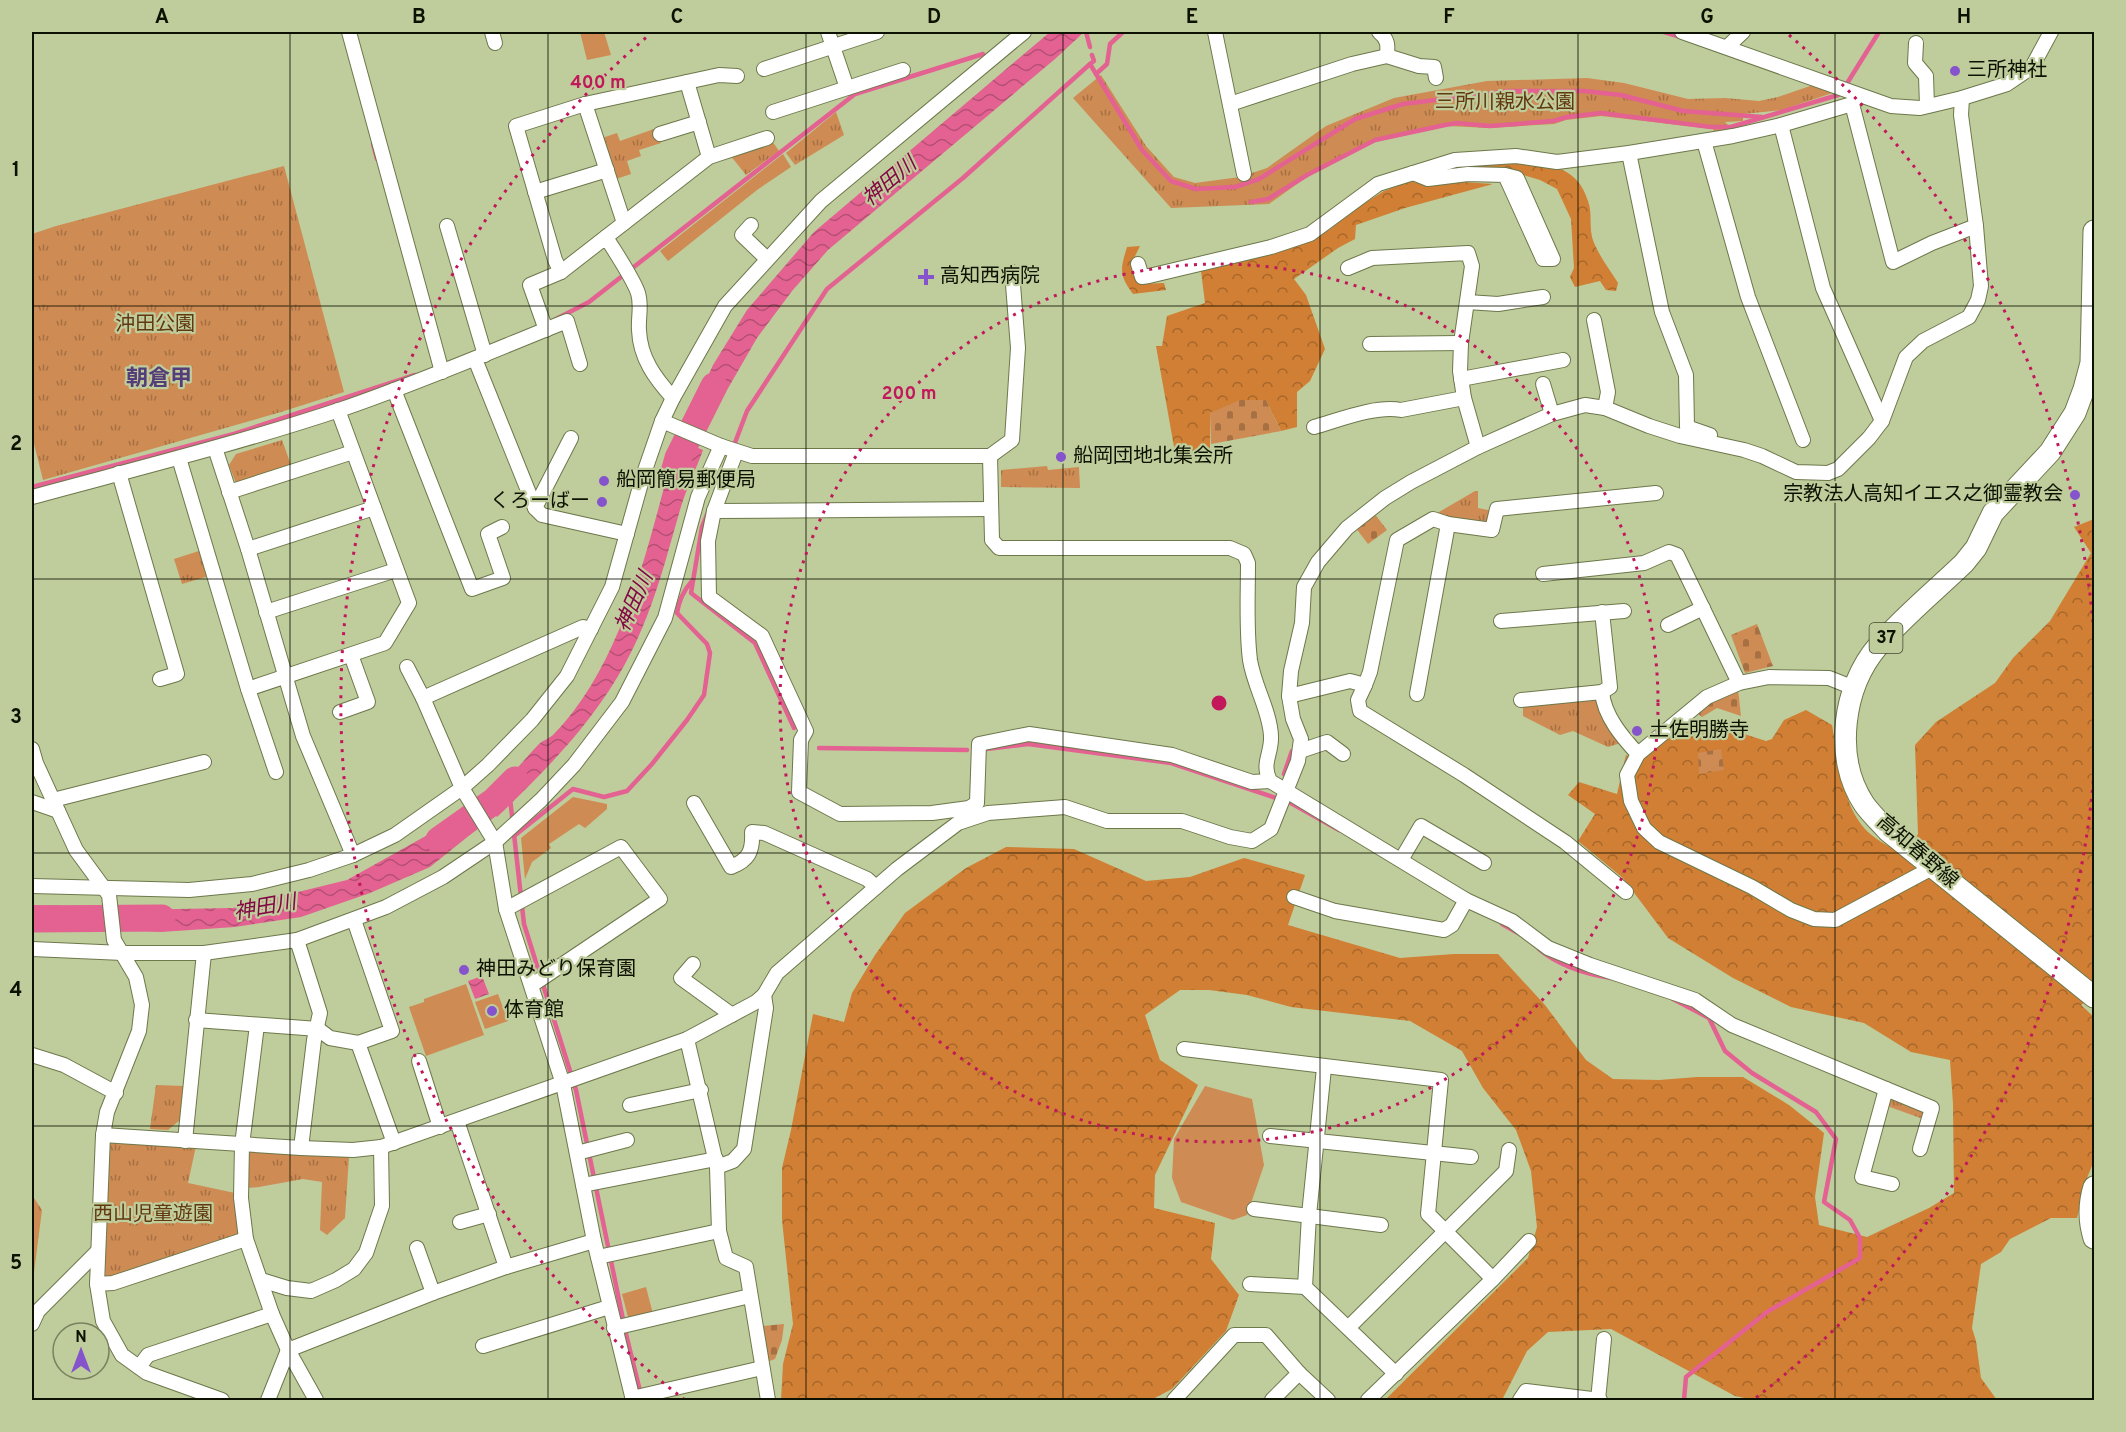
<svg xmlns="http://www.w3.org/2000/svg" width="2126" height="1432" viewBox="0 0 2126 1432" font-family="Overpass,'Noto Sans JP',sans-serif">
<defs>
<pattern id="forest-crowns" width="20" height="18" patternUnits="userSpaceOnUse" patternTransform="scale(1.5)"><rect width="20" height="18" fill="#d07f34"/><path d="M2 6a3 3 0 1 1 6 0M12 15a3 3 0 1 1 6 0" fill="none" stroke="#a7672a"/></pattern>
<pattern id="cemetery-stones" width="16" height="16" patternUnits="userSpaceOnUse" patternTransform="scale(1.5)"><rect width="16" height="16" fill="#ce8b53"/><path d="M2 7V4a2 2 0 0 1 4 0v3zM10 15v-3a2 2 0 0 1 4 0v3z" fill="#a67043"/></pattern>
<pattern id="park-tufts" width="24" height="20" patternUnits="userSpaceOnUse" patternTransform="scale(1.5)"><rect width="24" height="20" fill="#ce8b53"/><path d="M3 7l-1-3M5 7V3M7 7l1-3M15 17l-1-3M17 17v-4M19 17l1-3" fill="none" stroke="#a67043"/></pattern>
<pattern id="water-waves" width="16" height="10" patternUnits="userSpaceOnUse" patternTransform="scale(1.5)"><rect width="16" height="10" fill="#e36291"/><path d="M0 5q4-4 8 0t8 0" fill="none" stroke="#b64f74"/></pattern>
</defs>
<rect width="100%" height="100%" fill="#bfcc9b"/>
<!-- green -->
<g fill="#ce8b53">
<polygon points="580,32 604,32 611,55 587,60"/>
<polygon points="783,154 791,167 757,190 668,261 660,251"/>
<polygon points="573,797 607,804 607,809 585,828 579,824 549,844 551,848 532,862 525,879 521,838"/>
<polygon points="466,984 484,1035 426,1056 409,1007 424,1002 424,999"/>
<polygon points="498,994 508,1021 485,1029 475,1002"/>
<polygon points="1205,1086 1252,1099 1264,1165 1247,1215 1233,1220 1181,1202 1172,1178 1174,1139"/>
<polygon points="646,1287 653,1314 635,1319 628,1317 622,1294"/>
</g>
<!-- forest -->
<g fill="url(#forest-crowns)">
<path d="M1521,160C1551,166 1577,166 1588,201C1593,214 1588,229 1594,243C1600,257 1610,270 1618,283L1616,291L1606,290L1600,281L1575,287L1570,277L1574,268L1571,219L1557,189L1540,180L1507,170L1438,172L1461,163Z"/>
<polygon points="1410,181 1429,186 1464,182 1493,184 1405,208 1356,225 1355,239 1338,248 1294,279 1306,295 1325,349 1310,381 1297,392 1297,427 1281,431 1266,400 1210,413 1210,460 1176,458 1156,346 1162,346 1167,316 1205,303 1201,271 1292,248 1329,230 1360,206 1384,191"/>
<path d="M1140,246L1131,264L1140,284L1164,283L1166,290L1133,294C1119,275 1120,270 1127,247Z"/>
<path d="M2094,519V996L2081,1005L2094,1017V1161L2087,1178L2077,1218H2051L2010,1239L2001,1252L1981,1264L1972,1328L1976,1341L1981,1378L1997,1400H1754L1735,1396L1611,1329L1548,1332L1527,1351L1502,1400H1385L1528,1258L1537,1227L1531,1171L1516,1130L1483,1088L1462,1051L1410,1021L1291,1007L1247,995L1209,990H1180L1145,1015L1160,1060L1198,1085L1155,1175L1154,1208L1215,1223L1211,1259L1239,1295L1226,1331L1172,1389L1151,1400H781L783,1364L793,1324L782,1220V1168L791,1130L813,1014L844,1022L852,993L875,955L905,913L966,868L1006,847L1074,849L1146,881L1190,877L1244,858L1305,875L1288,925L1400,958L1454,954H1498L1545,1005L1586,1060L1613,1079L1659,1080L1697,1077H1743L1789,1105L1824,1133L1815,1197L1819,1225L1867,1237L1929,1208L1954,1193L1953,1104L1950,1060L1911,1052L1864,1023L1791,1007L1733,978L1668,938L1623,878L1578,841L1595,814L1568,795L1579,782L1617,794L1626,755L1636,759L1674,734L1713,724L1766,741L1772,739L1784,720L1806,710L1832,725C1838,758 1842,807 1868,832C1878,841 1892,848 1904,855L1918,834L1915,745L1936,722L1995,683L2013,658L2050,621L2091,553L2074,527Z"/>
</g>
<!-- cemetery -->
<g fill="url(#cemetery-stones)">
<polygon points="1240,400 1266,400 1281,431 1211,444 1210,413"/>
<polygon points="1374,513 1387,530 1368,544 1355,527"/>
<polygon points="1757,624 1773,666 1745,673 1731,635"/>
<polygon points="1738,689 1741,716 1717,708 1702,717 1696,712 1716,696"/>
<polygon points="1721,749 1724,770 1699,774 1698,753"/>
<polygon points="784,1324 782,1340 775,1359 767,1362 763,1326"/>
</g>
<!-- park -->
<g fill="url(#park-tufts)">
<polygon points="1101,75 1146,146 1174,177 1195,183 1240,177 1267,168 1326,126 1394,98 1487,81 1587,78 1624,83 1688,99 1725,98 1759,101 1778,97 1813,85 1835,92 1782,110 1743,114 1743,121 1725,122 1732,129 1715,133 1713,129 1601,116 1566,120 1554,124 1489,128 1448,126 1375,142 1307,177 1269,204 1171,208 1073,98"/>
<polygon points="836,112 844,135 795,165 786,153"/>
<polygon points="654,129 661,143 639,150 641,156 627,161 631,174 616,179 602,138 617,133 620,141"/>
<polygon points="772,141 779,151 746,175 730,155"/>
<polygon points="284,166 344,392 281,412 43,480 32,436 32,234 56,226"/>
<polygon points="282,440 292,468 237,486 229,465 236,454"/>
<polygon points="1047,466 1048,470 1079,467 1080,488 1001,487 1001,470"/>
<polygon points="1475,491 1478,491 1478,508 1493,511 1490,526 1434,515"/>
<polygon points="202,550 209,576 182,584 174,559"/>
<polygon points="1599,695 1624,742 1608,747 1573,731 1560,735 1523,716 1523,703"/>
<polygon points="156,1085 183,1086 180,1120 168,1130 150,1129"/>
<polygon points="1896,1096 1926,1108 1926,1120 1887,1106 1889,1099"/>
<polygon points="109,1141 196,1146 188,1183 235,1193 239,1237 105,1279"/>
<polygon points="248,1150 312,1155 349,1156 345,1218 327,1235 320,1230 322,1182 303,1179 259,1187 248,1188"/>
<polygon points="32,1195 42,1210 32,1288"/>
</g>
<!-- water -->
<g fill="url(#water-waves)">
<polygon points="1050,32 1084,32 1055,59 828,250 792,291 757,338 708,423 690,415 713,365 747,310 814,232"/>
<path d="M677,439L703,450C696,470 686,489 680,510C665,562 652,615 625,664C592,724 545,771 497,817L483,797C492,790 502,782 511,774C521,765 529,754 539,744C543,740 549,739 554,734C626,660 650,536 677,439Z"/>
<polygon points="465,814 476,830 430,867 370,893 301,917 235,927 161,932 128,930 122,910 233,908 347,880"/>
<polygon points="32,905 96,906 101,929 32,928"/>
<polygon points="482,976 489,994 475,999 468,981"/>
</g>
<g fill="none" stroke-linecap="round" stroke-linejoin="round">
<!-- stream -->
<g stroke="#e36291" stroke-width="4.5">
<polyline points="1086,32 1090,47"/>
<polyline points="1664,32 1681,37"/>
<polyline points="1090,64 1142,150 1171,181 1196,189 1235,187 1259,179 1355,119 1403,104 1508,91 1584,91 1621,95 1683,111 1762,117"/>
<polyline points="1096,74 1107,64 1110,44 1123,32"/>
<polyline points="1846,85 1879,32"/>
<polyline points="373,144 377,159"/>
<polyline points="1251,202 1268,199 1307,175 1375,140 1445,125 1457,123 1490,126 1553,121 1567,117 1601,113 1711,127 1731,127 1838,95"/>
<polyline points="556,319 589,302 855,94 983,54"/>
<polyline points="733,448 747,411 827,289 963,178 1090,64 1094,61 1092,55"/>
<polyline points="32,487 234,434 415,375"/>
<polyline points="708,512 702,527 691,593 755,643 794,728"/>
<polyline points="819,748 967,750"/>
<polyline points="986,749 1028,744 1171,763 1276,798"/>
<polyline points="1284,774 1292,751"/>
<polyline points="510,798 524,924 576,1090 626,1334 641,1395"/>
<polyline points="1289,802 1339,830"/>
<path d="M514,836L573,789L604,797L627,791L652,764L687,720L704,695L710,653L707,644L677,613C679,600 683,591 692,581"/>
<polyline points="1502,924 1518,933"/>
<path d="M1539,949C1559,966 1586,974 1611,978"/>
<polyline points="1673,999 1709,1018 1725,1051 1752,1073 1816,1112 1836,1139 1824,1202 1850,1220 1860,1238 1860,1258 1767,1312 1686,1377 1684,1400"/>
</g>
<!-- river -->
<g stroke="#e36291" stroke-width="27">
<polyline points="673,476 678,458 714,386"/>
<polyline points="439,840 494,801 515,780"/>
<polyline points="32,919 162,918"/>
</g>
<defs>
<g id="street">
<polyline points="349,32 442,372"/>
<polyline points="492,32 495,43"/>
<polyline points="828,32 847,88"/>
<polyline points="1215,32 1244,174"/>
<path d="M1379,32C1388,39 1388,45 1387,56L1419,66L1434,67L1436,78"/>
<polyline points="1682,32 1891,106 1920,108 1962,98 2007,84 2032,67 2051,32"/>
<polyline points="1916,43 1915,63 1926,76 1927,106"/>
<polyline points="1727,47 1743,32"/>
<polyline points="764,69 877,32"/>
<polyline points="687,82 709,157"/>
<polyline points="1856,97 1852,104 1893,262 1932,243 1976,226"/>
<polyline points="585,104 719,75 737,76"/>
<polyline points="1230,104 1352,64 1387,56"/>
<polyline points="773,112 903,70"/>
<polyline points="1781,125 1823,288 1882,421"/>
<polyline points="660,134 699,122"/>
<polyline points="1704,141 1748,297 1803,440"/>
<polyline points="1629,153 1662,312 1686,375 1687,427 1710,435"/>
<polyline points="1413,173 1428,179 1468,174 1505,175 1543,259 1553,259 1517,178 1505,175"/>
<polyline points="535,192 607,170"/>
<polyline points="751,225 742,235 767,259"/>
<polyline points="447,226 485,355"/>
<polyline points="606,237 709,157 767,138"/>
<polyline points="1138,264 1142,277 1149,276 1271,247 1310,234 1378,184 1455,160 1516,156 1557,162 1629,153 1733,136 1781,125 1852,104"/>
<polyline points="1348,268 1372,258 1468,253 1472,266 1461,343 1460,371 1464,398 1478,447"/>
<polyline points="561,272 555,260 516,126 585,104 624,223"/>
<polyline points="1467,302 1498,304 1543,297"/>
<polyline points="1594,320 1608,392 1605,408"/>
<path d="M546,330L530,285L561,272L606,237C615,252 633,278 638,293C642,306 638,317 639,330C640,358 655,378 673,398"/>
<polyline points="1370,344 1461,343"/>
<polyline points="475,359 535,508 542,515 627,534"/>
<polyline points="1461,379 1563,360"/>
<polyline points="1543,384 1552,414"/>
<polyline points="394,390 472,589 503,578 488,534 502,527"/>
<polyline points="662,421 721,446 752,456 990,456 1012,440 1018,348 1012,272"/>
<path d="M1314,427C1339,420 1376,405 1401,410L1464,398"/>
<polyline points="215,448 248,549 303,736 353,855"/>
<polyline points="736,452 714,511 708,541 709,597 762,636 806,731 801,740 799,792 840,814 932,813 969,808 977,803 979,744 1029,734 1172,755 1252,782 1270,781"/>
<path d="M990,456L992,540L999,548H1230L1244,554L1248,563C1248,595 1246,629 1250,660C1254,686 1270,711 1271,736C1272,754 1261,763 1270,781L1466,900L1512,921L1548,948L1590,965L1695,1000L1732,1025L1886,1089"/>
<polyline points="179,458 248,689"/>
<polyline points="119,473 177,674 160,679"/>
<polyline points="229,492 353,452"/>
<path d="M32,497C135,469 240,443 342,409C418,383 492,351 567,321L580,364"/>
<polyline points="535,508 571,438"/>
<polyline points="714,511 991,509"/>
<polyline points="1448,524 1492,530 1497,509 1656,493"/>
<polyline points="248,549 374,508"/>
<polyline points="1543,574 1644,563 1669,552 1677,555 1739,683"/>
<polyline points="266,612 396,570"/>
<polyline points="1501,621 1624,611"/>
<polyline points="1668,625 1703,608"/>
<polyline points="591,629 583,627 423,698 462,788 495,842 506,909 563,1084 594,1241 633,1400"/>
<polyline points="407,667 423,698"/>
<polyline points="1365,685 1358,700 1360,711 1464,775 1565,842 1626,892"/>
<polyline points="1854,688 1829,678 1769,677 1739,683 1707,697 1638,754 1627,775 1631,801 1644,828 1659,842 1752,887 1791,910 1814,919 1835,920 1932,868"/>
<path d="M1602,692C1604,716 1623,738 1638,754"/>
<polyline points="1289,696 1350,681 1365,685 1370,672 1397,540 1433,519 1448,524 1417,694"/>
<polyline points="1521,700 1602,692 1610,687 1602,612"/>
<polyline points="340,712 368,702 351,655"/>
<polyline points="32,749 36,763 76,850 109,895 114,940 136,977 142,1005 139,1031 107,1112 103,1135 97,1284 103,1321 122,1355 147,1373 222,1400"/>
<polyline points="1300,751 1327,742 1343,754"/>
<polyline points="276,772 248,689 385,643 409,603 338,410"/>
<polyline points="53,800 204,762"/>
<polyline points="32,802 58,811"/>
<path d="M694,803L731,867C749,860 753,851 752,832L764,833L867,879L876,887"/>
<polyline points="1401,860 1421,826 1484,863"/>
<polyline points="32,886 189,890 252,884 309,870 353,855 395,835 462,788 488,765 532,720 567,676 612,587 643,476 662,421 673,398 725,306 821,201 1024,32"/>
<polyline points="1294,897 1335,911 1444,930 1452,925 1466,900"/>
<polyline points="506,909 621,847 660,899 532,985"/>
<polyline points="354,920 392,1031 358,1043"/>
<polyline points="297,940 320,1013 314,1040 301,1148"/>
<polyline points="32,949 123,953 204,953 297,940 386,907 443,877 495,842 541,800 574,765 622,702 665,618 698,497 721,446"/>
<polyline points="693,964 681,978 732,1015"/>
<polyline points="196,1020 318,1029 330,1038 358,1043 394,1143"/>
<polyline points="257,1025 242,1145 241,1198 246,1239 272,1314 288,1350 316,1400"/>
<polyline points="687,1039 717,1167 719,1231 726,1258 746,1267 768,1400"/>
<polyline points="1184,1049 1441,1080 1428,1214 1493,1279"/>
<polyline points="32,1055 64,1065 116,1093"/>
<polyline points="419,1061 440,1127"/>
<polyline points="1324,1068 1309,1215 1305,1287 1396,1374"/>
<polyline points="630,1105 701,1090"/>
<polyline points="457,1121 506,1267"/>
<polyline points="103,1135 301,1148 353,1150 381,1147 687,1039 756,1002 764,995 777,973 897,869 958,823 988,813 1065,807 1107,821 1182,821 1230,837 1252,841 1271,829 1298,761 1301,739 1293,719 1289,696 1291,671 1302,623 1304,587 1318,562 1347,528 1385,498 1411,482 1478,447 1552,414 1585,405 1605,408 1649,426 1680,436 1744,450 1762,456 1796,472 1828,473 1838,469 1869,438 1882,421 1906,357 1923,341 1969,317 1978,300 1981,286 1976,226 1961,115 1962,98"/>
<polyline points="1270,1136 1471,1157"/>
<polyline points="185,1141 204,953"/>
<polyline points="577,1153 627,1140"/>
<polyline points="717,1167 733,1161 744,1149 766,1008 764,995"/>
<polyline points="1892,1184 1862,1177 1886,1089 1932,1108 1920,1149"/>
<polyline points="583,1185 716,1159"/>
<polyline points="1254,1209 1381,1225"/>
<polyline points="460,1222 489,1214"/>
<polyline points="417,1248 433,1293"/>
<polyline points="598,1257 719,1231"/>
<polyline points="261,1280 287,1288 311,1291 336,1280 354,1269 366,1253 382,1206 381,1147"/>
<polyline points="97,1284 113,1283 246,1239"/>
<polyline points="1250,1284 1305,1287"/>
<polyline points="32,1324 38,1311 98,1251"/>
<polyline points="1349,1327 1506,1171 1509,1150"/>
<polyline points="614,1328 750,1296"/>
<polyline points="483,1346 609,1307"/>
<polyline points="139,1367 148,1355 272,1314"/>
<polyline points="632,1398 762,1368"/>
<polyline points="268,1400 288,1350 433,1293 506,1267 594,1241"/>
<polyline points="1174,1400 1234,1335 1266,1335 1299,1373 1328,1400"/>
<polyline points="1272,1400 1299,1373"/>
<polyline points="1368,1400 1493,1279 1529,1241"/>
<polyline points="1520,1400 1526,1391 1600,1400"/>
<polyline points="1598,1400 1604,1339"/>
</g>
<g id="primary">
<path d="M2094,231L2091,363L2084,389L2075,413L2050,452L1993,513L1976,548L1964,563C1936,590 1903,617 1878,646C1843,687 1833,757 1864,804C1871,814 1880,822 1888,831L2094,997"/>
<path d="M2094,1187C2089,1203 2089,1222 2094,1238"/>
</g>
</defs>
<!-- street casing -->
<use href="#street" stroke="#6d784b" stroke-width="16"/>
<!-- primary casing -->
<use href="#primary" stroke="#6d784b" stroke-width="23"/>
<!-- street -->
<use href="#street" stroke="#fff" stroke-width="14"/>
<!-- primary -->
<use href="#primary" stroke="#fff" stroke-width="21"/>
</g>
<!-- grid -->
<path fill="none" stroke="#0d1102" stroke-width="1.5" stroke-opacity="0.55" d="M290,32V1400M548,32V1400M806,32V1400M1063,32V1400M1320,32V1400M1578,32V1400M1835,32V1400M32,306H2094M32,579H2094M32,853H2094M32,1126H2094"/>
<!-- distance rings -->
<g fill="none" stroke="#c2185b" stroke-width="3" stroke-dasharray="3 6">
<circle cx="1219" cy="703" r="439"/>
<path d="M2094 772A878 878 0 0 1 1753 1400M685 1400A878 878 0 0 1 649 35M1789 35A878 878 0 0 1 2094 634"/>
</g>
<!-- markers -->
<g fill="#8553cb" stroke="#bfcc9b" stroke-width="2">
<circle cx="1955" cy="71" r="6"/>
<path d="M923 268h6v6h6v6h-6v6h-6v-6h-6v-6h6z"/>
<circle cx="1061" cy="457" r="6"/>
<circle cx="604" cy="481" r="6"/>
<circle cx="2075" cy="495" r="6"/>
<circle cx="602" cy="502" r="6"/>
<circle cx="1637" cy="731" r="6"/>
<circle cx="464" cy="970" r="6"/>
<circle cx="492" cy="1011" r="6"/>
</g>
<g text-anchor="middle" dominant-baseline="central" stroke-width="4.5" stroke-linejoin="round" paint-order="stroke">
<!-- shield labels -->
<rect fill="#bfcc9b" stroke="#424930" stroke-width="1.5" x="1869.5" y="623" width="33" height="30" rx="4.5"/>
<g font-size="18" font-weight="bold" fill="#0d1102">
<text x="1886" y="638">37</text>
</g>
<!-- poi labels -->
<g font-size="20" fill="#0d1102" stroke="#bfcc9b" text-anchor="start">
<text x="1967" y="71">三所神社</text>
<text x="940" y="277">高知西病院</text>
<text x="1073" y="457">船岡団地北集会所</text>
<text x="616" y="481">船岡簡易郵便局</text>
<text x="2063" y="495" text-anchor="end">宗教法人高知イエス之御霊教会</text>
<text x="590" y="502" text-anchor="end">くろーばー</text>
<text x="1649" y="731">土佐明勝寺</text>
<text x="476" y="970">神田みどり保育園</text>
<text x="504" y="1011">体育館</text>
</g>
<!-- park labels -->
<g font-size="20" fill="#613810" stroke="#bfcc9b">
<text x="1505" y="103">三所川親水公園</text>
<text x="155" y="325">沖田公園</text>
<text x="153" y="1215">西山児童遊園</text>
</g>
<!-- street labels -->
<g font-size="20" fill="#0d1102" stroke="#bfcc9b">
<text transform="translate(1917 852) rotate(41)">高知春野線</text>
</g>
<!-- water labels -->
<g font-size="21" font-style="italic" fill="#830744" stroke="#bfcc9b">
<text transform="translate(890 182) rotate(-40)">神田川</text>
<text transform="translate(635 602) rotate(-66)">神田川</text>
<text transform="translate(265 908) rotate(-10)">神田川</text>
</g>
<!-- quarter labels -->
<g font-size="22" font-weight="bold" fill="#543d79" stroke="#bfcc9b">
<text x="159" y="379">朝倉甲</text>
</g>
</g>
<circle cx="1219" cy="703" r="9" fill="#c2185b" stroke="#bfcc9b" stroke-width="3"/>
<g font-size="18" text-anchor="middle" font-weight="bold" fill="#c2185b" stroke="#bfcc9b" stroke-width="4.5" stroke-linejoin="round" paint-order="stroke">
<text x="598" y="88">400 m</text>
<text x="909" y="399">200 m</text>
</g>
<!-- border -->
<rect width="2126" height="1432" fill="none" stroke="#bfcc9b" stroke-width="66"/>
<!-- north arrow -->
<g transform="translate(81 1351)"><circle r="28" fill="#bfcc9b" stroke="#78815e" stroke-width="1.5"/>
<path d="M0-4.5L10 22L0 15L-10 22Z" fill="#8553cb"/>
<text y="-9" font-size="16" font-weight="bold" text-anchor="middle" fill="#0d1102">N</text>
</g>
<rect x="33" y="33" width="2060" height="1366" fill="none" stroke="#0d1102" stroke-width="2"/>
<g font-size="20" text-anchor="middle" font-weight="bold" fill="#0d1102">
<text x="162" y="23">A</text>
<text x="419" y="23">B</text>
<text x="677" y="23">C</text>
<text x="934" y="23">D</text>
<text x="1192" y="23">E</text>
<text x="1449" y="23">F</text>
<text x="1707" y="23">G</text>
<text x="1964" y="23">H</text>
<text x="16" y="176">1</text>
<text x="16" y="450">2</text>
<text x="16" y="723">3</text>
<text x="16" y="996">4</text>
<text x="16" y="1269">5</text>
</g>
</svg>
